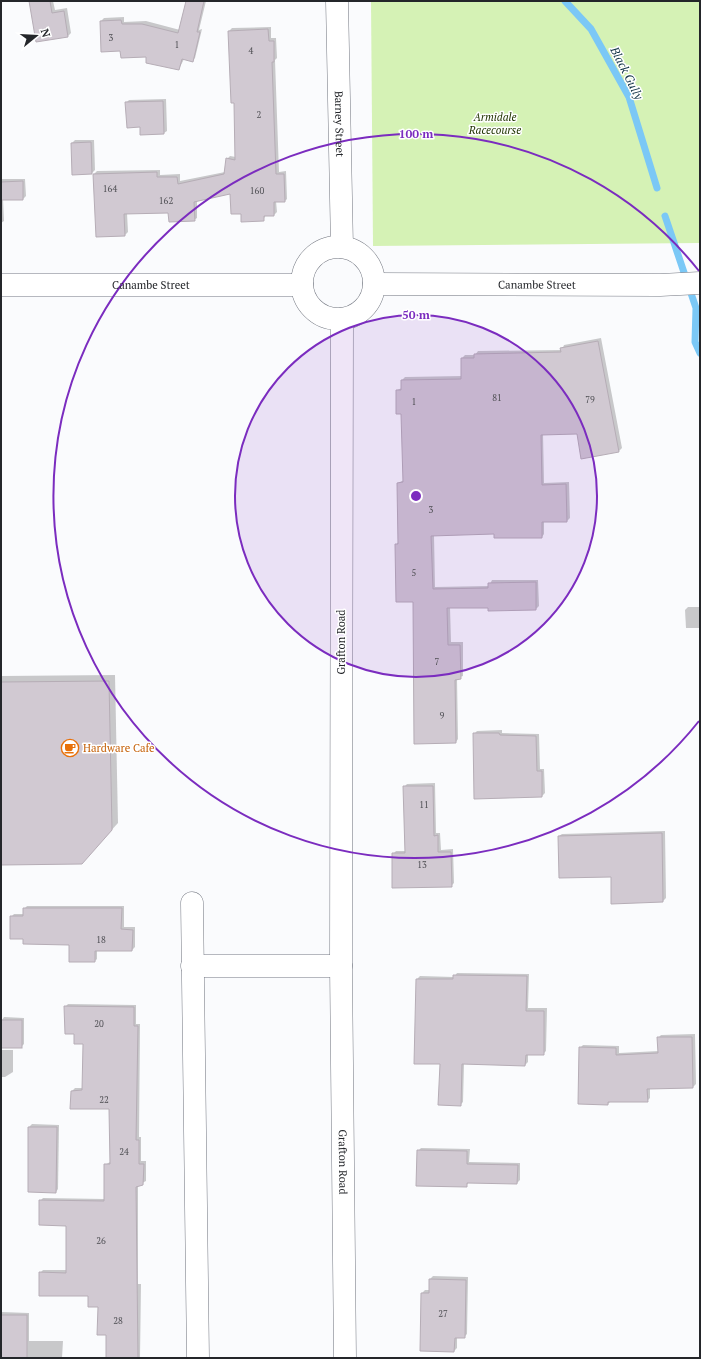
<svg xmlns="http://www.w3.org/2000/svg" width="701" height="1359" viewBox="0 0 701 1359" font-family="'PT Serif',serif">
<rect width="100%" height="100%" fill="#fafbfd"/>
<!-- green -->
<polygon fill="#d5f2b5" points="371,1 700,1 700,243 373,246"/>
<!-- shadow -->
<g fill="#0003">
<polygon points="30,1 53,1 55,10 67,8 71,33 68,36"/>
<polygon points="187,1 206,1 199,30 202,29 195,58 192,61 184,59 179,69 147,56 121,50 101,21 104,18 124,17 124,22 146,21 180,30"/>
<polygon points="271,27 271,38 276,38 277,58 275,60 279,172 286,171 287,199 285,201 276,201 277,212 274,215 266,215 263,220 242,213 231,193 197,200 197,218 194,220 169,212 127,213 128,232 125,235 94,174 97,171 160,170 160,175 180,174 180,181 225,172 227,159 230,156 236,157 235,102 229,31 232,28"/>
<polygon points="166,99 167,131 164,133 141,126 126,103 129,100"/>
<polygon points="75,140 94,140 95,170 92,173 72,143"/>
<polygon points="1,179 25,179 26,196 23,199 3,199 4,221 1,223"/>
<polygon points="601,338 622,448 619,451 577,433 543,433 544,483 569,482 570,518 567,521 544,521 544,534 542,537 495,533 434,535 435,587 489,586 492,580 538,580 539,606 536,609 450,607 451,642 463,642 463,676 457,678 458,739 456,742 415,743 414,601 396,545 399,541 398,483 404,480 402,413 397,390 402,388 402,380 405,377 462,376 462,358 465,355 475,355 478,351 562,350 564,345"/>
<polygon points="688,607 700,607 700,628 686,628 685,610"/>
<polygon points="115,675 118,823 88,856 1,864 1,676"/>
<polygon points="502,730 502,733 539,734 540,769 544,769 545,793 542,796 474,734 477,731"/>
<polygon points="435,783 436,833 440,833 441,850 453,849 454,883 451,886 393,854 396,851 405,851 404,787 407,784"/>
<polygon points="665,831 666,898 663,901 612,902 612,875 559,836 562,834"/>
<polygon points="27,906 124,906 124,927 135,927 135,947 132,950 97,950 97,959 95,961 70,944 24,938 11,917 14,914 24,914 24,909"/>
<polygon points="457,973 529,974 528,1008 547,1008 546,1051 543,1054 528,1054 528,1062 525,1065 464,1064 463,1102 460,1105 441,1063 417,979 420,976 454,977"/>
<polygon points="68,1004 136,1005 136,1024 140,1024 139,1137 141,1137 141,1161 146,1161 146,1181 138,1185 138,1284 141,1284 140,1358 143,1358 107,1358 107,1334 99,1306 90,1296 40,1273 43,1270 67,1270 67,1225 40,1201 43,1198 105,1199 105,1165 110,1162 110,1108 72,1091 75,1088 83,1088 84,1043 75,1033 65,1007"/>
<polygon points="4,1017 24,1018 24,1044 21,1047 2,1020"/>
<polygon points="695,1034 696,1084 693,1087 650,1088 650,1098 647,1101 611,1101 608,1104 580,1048 583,1045 619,1046 619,1053 659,1051 658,1038 661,1035"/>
<polygon points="1,1050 13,1050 13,1072 5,1077 1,1077"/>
<polygon points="32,1124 59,1125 58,1189 56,1192 29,1127"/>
<polygon points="421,1148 470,1149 469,1162 520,1163 520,1180 517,1183 469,1182 466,1186 418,1151"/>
<polygon points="433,1276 468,1277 467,1334 464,1337 457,1337 457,1348 454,1351 422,1293 425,1290 430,1290 430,1279"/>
<polygon points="1,1312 29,1313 29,1341 63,1341 62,1358 1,1358"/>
</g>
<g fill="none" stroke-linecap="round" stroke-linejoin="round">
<!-- stream -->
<g stroke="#7bc8f6" stroke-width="7">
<polyline points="565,1 591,29 629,97 657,188"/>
<polyline points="665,216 696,308 695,342 700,353"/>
</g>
</g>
<!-- building -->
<g fill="#d1c9d2" stroke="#b6adb6">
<polygon points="29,1 50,1 52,13 64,11 68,37 36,42"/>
<polygon points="186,1 204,1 197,32 200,32 193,62 182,59 179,70 146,63 146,57 121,58 120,51 101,52 100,21 121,20 122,24 142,24 178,33"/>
<polygon points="268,29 269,41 274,41 274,62 272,62 276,174 284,174 285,202 274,202 274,216 264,216 264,221 241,222 241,214 231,214 230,194 194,202 195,221 169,222 168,213 124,214 125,236 96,237 93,174 157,172 157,177 177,177 178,184 224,174 226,158 235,160 234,103 231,103 228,31"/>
<polygon points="163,101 164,134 140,135 140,127 127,128 125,102"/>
<polygon points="91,142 92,174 72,175 71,143"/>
<polygon points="23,181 23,200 1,200 1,182"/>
<polygon points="598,341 619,452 581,459 577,434 541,435 542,485 566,484 567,522 542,522 542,538 494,538 494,534 431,536 433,589 488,588 488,583 536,582 536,610 488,611 488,608 447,608 448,645 460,645 461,679 455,680 456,743 414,744 413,602 396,602 395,544 398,544 397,483 403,482 401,414 396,414 396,390 401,390 401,380 461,379 461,358 474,358 474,354 561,352 560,348"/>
<polygon points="109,681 112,830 82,864 1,865 1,682"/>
<polygon points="473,733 499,733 500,735 536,736 537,771 542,771 542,797 474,799"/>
<polygon points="403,786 433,786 434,836 438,835 438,852 451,852 452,887 392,888 392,853 405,853"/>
<polygon points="662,833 663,902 611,904 611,877 559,878 558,836"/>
<polygon points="23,908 122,908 121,929 133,930 132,951 95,951 95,962 69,962 69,945 23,944 23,939 10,939 10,916 23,916"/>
<polygon points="453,975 527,976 526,1011 544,1011 544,1055 526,1055 525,1066 462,1064 461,1106 438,1105 440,1064 414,1064 416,979 453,979"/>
<polygon points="64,1006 134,1007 134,1026 138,1026 136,1140 139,1140 139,1164 144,1164 143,1185 136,1187 138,1358 106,1358 106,1335 97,1335 98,1307 88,1307 88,1296 39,1296 39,1272 66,1273 66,1226 39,1225 39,1200 104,1201 104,1164 110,1164 109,1109 70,1109 71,1091 82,1090 83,1044 74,1044 74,1034 65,1034"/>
<rect x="1" y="1020" width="21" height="28"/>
<polygon points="657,1037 692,1037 693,1088 647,1089 648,1102 608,1102 608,1105 578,1104 579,1047 616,1048 616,1055 658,1053"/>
<polygon points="28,1127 57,1127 56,1193 28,1192"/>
<polygon points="417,1150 467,1151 467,1164 518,1165 517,1184 467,1183 467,1187 416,1186"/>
<polygon points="429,1279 466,1280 465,1338 455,1338 454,1352 420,1351 421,1293 429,1293"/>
<rect x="1" y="1315" width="26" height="43"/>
</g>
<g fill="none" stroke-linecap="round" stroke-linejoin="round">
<defs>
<g id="minor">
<path id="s1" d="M374,284L660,285L700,283"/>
<path id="s2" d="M1,285H302"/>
<polyline points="192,903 198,1358"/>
<polyline points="192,966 341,966"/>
</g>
<g id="major">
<path id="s3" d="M337,1L342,247"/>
<circle cx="338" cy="283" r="36"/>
<path id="s4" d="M342,319L341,966L345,1358"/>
</g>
</defs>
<!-- minor casing -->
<use href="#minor" stroke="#737781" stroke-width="23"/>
<!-- major casing -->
<use href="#major" stroke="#737781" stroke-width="23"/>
<!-- minor -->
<use href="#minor" stroke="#fff" stroke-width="22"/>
<!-- major -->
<use href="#major" stroke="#fff" stroke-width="22"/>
</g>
<!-- distance rings -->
<circle cx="416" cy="496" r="181" fill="#7b2cbf" fill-opacity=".12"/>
<g fill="none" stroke="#7b2cbf" stroke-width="2">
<circle cx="416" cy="496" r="181"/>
<path d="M699 721A362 362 0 1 1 699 271"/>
</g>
<!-- icons -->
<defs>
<symbol id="cafe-ring" viewBox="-11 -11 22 22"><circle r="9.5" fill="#fff" stroke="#e8710a" stroke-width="1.5"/><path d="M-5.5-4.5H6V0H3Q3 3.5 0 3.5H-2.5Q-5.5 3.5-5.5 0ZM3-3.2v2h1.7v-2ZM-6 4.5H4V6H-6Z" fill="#e8710a"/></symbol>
</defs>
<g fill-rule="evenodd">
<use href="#cafe-ring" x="60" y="738" width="20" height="20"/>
</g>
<g text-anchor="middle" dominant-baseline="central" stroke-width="3" stroke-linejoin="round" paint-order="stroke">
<!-- number labels -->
<g font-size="9" fill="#4f4f54">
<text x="111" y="38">3</text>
<text x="177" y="45">1</text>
<text x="251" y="51">4</text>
<text x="259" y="115">2</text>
<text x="110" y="189">164</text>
<text x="257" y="191">160</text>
<text x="166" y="201">162</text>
<text x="497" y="398">81</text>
<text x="590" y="400">79</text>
<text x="414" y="402">1</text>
<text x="431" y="510">3</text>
<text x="414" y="573">5</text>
<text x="437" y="662">7</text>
<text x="442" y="716">9</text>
<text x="424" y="805">11</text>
<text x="422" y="865">13</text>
<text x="101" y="940">18</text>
<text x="99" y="1024">20</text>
<text x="104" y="1100">22</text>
<text x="124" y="1152">24</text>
<text x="101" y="1241">26</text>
<text x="443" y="1314">27</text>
<text x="118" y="1321">28</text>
</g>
<!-- park labels -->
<g font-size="11" font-style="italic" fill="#223502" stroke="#fff">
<text x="495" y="117">Armidale<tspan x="495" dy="13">Racecourse</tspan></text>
</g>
<!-- street labels -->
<g font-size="11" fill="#24262a" stroke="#fff">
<text stroke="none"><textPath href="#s3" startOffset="123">Barney Street</textPath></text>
<text stroke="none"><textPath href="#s1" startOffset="163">Canambe Street</textPath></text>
<text stroke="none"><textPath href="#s2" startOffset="150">Canambe Street</textPath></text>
<text transform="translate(341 642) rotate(-90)">Grafton Road</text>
<text stroke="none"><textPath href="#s4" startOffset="843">Grafton Road</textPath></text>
</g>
<!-- food labels -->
<g font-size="11" fill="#c56008" stroke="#fff" text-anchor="start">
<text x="83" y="748">Hardware Cafe</text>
</g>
<!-- water labels -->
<g font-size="12" font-style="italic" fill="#0d3043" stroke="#fff">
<text transform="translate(627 73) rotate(63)">Black Gully</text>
</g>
</g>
<circle cx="416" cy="496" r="6" fill="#7b2cbf" stroke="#fff" stroke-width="2"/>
<g font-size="12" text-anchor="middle" font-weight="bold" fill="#7b2cbf" stroke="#fff" stroke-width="3" stroke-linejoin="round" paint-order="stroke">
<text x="416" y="138">100 m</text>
<text x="416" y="319">50 m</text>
</g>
<!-- border -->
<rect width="701" height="1359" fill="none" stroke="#24262a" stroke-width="4"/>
<!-- north arrow -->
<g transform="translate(36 36) rotate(72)" stroke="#ffffff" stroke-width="3" paint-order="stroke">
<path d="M0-3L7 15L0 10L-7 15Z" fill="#24262a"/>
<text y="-6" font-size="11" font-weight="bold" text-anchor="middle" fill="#24262a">N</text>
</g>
</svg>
